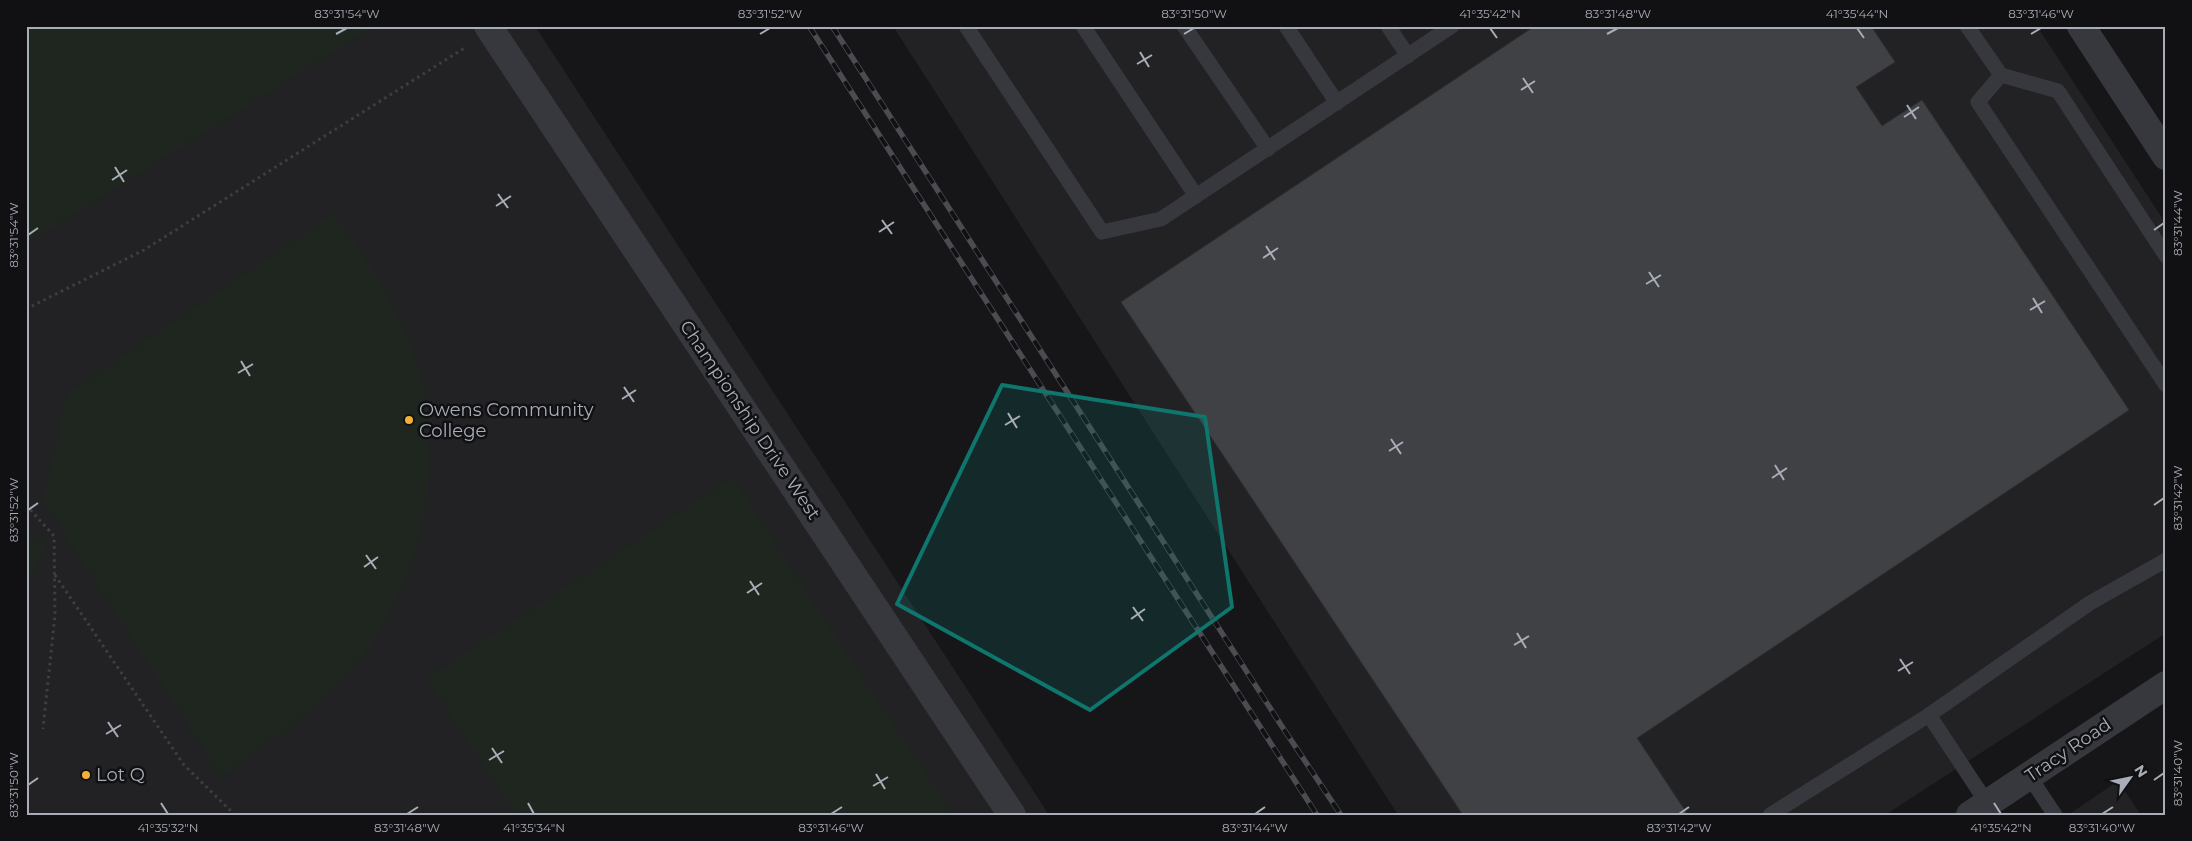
<svg xmlns="http://www.w3.org/2000/svg" width="2192" height="841" viewBox="0 0 2192 841" font-family="Montserrat,sans-serif">
<rect width="100%" height="100%" fill="#161618"/>
<!-- built -->
<g fill="#222225">
<polygon points="26,26 535,26 1049,815 26,815"/>
<polygon points="893,26 2037,26 2166,224 2166,633 1885,815 1398,815"/>
<polygon points="2118,781 2141,815 2068,815"/>
</g>
<!-- green -->
<g fill="#1e261f">
<polygon points="26,26 375,26 26,244"/>
<path d="M334,213C364,254 391,295 410,343C449,441 428,564 368,649C330,702 273,740 221,777L43,500L67,394Z"/>
<polygon points="733,478 953,815 516,815 426,678"/>
<polygon points="26,533 48,544 26,589"/>
</g>
<!-- building -->
<polygon fill="#404145" stroke="#303034" points="1535,26 1871,26 1895,62 1856,87 1882,126 1922,100 2129,410 1637,738 1688,815 1463,815 1121,302"/>
<g fill="none" stroke-linecap="round" stroke-linejoin="round">
<!-- path -->
<g stroke="#3d3f44" stroke-width="3" stroke-dasharray="2.5 4" stroke-linecap="butt">
<polyline points="26,309 144,250 466,47"/>
<polyline points="26,505 54,536 55,615 43,729"/>
<polyline points="55,575 184,765 235,815"/>
</g>
<!-- service -->
<g stroke="#37383d" stroke-width="15">
<polyline points="966,26 1102,232 1161,219 1452,26"/>
<polyline points="1083,26 1196,196"/>
<polyline points="1184,26 1268,149"/>
<polyline points="1286,26 1337,103"/>
<polyline points="1388,26 1408,56"/>
<polyline points="1967,26 2001,75 2058,91 2166,256"/>
<polyline points="2001,75 1978,102 2166,385"/>
<polyline points="1929,715 1987,803"/>
<polyline points="2029,776 2055,815"/>
<polyline points="1770,815 1929,715 2090,603 2166,560"/>
</g>
<!-- minor -->
<polyline stroke="#37383d" stroke-width="28" points="488,26 1012,815"/>
<!-- tertiary -->
<g stroke="#37383d" stroke-width="28">
<polyline points="2081,26 2166,156"/>
<polyline points="1970,815 2166,685"/>
</g>
<defs>
<g id="rail">
<polyline points="809,26 1317,815"/>
<polyline points="832,26 1281,725 1341,815"/>
</g>
</defs>
<!-- rail casing -->
<use href="#rail" stroke="#4a4c52" stroke-width="5.5"/>
<!-- rail -->
<use href="#rail" stroke="#111113" stroke-width="4" stroke-dasharray="11" stroke-linecap="butt"/>
</g>
<!-- marked area -->
<path fill="#0f766e" fill-opacity="0.2" stroke="#0f766e" stroke-width="4" stroke-linejoin="round" d="M1002,385L1205,417L1232,607L1090,710L897,604Z"/>
<!-- ticks -->
<path fill="none" stroke="#a8adb8" stroke-width="2" d="M1490,28L1497,38M1857,28L1864,38M336,34L347,28M760,34L770,28M1184,34L1194,28M1607,34L1618,28M2031,34L2041,28M1140,52L1149,67M1137,64L1152,55M1523,78L1533,93M1521,90L1535,81M1907,105L1916,119M1904,117L1919,107M115,167L124,182M112,180L127,170M498,194L508,208M496,206L511,196M882,220L892,234M2154,230L2164,223M879,232L894,222M28,235L38,228M1266,246L1275,260M1263,258L1278,248M1649,272L1659,287M1646,284L1661,275M2033,298L2042,313M2030,310L2045,301M241,361L250,376M238,373L253,364M624,387L634,402M622,399L636,390M1008,413L1017,428M1005,425L1020,416M1391,439L1401,454M1389,451L1403,442M1775,465L1784,480M1772,478L1787,468M2154,505L2164,498M28,510L38,503M366,555L376,569M364,567L378,557M750,581L759,595M747,593L762,583M1133,607L1143,621M1131,619L1145,609M1517,633L1526,648M1514,645L1529,636M1900,659L1910,674M1898,671L1913,662M108,722L118,737M106,734L121,725M492,748L502,763M489,760L504,751M876,774L885,789M2154,780L2164,773M28,785L38,778M873,786L888,777M161,803L168,814M528,803L534,814M1994,803L2001,814M407,814L418,807M831,814L842,807M1255,814L1265,807M1679,814L1689,807M2102,814L2113,807"/>
<!-- markers -->
<g fill="#f2b134" stroke="#111113" stroke-width="2">
<circle cx="409" cy="420" r="5"/>
<circle cx="86" cy="775" r="5"/>
</g>
<g text-anchor="middle" dominant-baseline="central" stroke-width="5" stroke-linejoin="round" paint-order="stroke">
<!-- poi labels -->
<g font-size="18" fill="#a8adb8" stroke="#111113" text-anchor="start">
<text x="419" y="410">Owens Community<tspan x="419" dy="21">College</tspan></text>
<text x="96" y="775">Lot Q</text>
</g>
<!-- street labels -->
<g font-size="18" fill="#a8adb8" stroke="#111113">
<text transform="translate(750 420) rotate(56)">Championship Drive West</text>
<text transform="translate(2068 750) rotate(-34)">Tracy Road</text>
</g>
</g>
<!-- border -->
<rect width="2192" height="841" fill="none" stroke="#111113" stroke-width="55"/>
<!-- north arrow -->
<g transform="translate(2130 778) rotate(57)" stroke="#111113" stroke-width="4" paint-order="stroke">
<path d="M0-4L9 19L0 12L-9 19Z" fill="#a8adb8"/>
<text y="-8" font-size="14" font-weight="bold" text-anchor="middle" fill="#a8adb8">N</text>
</g>
<rect x="28" y="28" width="2136" height="786" fill="none" stroke="#a8adb8" stroke-width="2"/>
<g font-size="12" text-anchor="middle" fill="#a8adb8">
<text x="347" y="18">83°31'54"W</text>
<text x="770" y="18">83°31'52"W</text>
<text x="1194" y="18">83°31'50"W</text>
<text x="1490" y="18">41°35'42"N</text>
<text x="1618" y="18">83°31'48"W</text>
<text x="1857" y="18">41°35'44"N</text>
<text x="2041" y="18">83°31'46"W</text>
<text transform="translate(2178 223) rotate(-90)" y="4">83°31'44"W</text>
<text transform="translate(14 235) rotate(-90)" y="4">83°31'54"W</text>
<text transform="translate(2178 498) rotate(-90)" y="4">83°31'42"W</text>
<text transform="translate(14 510) rotate(-90)" y="4">83°31'52"W</text>
<text transform="translate(2178 773) rotate(-90)" y="4">83°31'40"W</text>
<text transform="translate(14 785) rotate(-90)" y="4">83°31'50"W</text>
<text x="168" y="832">41°35'32"N</text>
<text x="407" y="832">83°31'48"W</text>
<text x="534" y="832">41°35'34"N</text>
<text x="831" y="832">83°31'46"W</text>
<text x="1255" y="832">83°31'44"W</text>
<text x="1679" y="832">83°31'42"W</text>
<text x="2001" y="832">41°35'42"N</text>
<text x="2102" y="832">83°31'40"W</text>
</g>
</svg>
